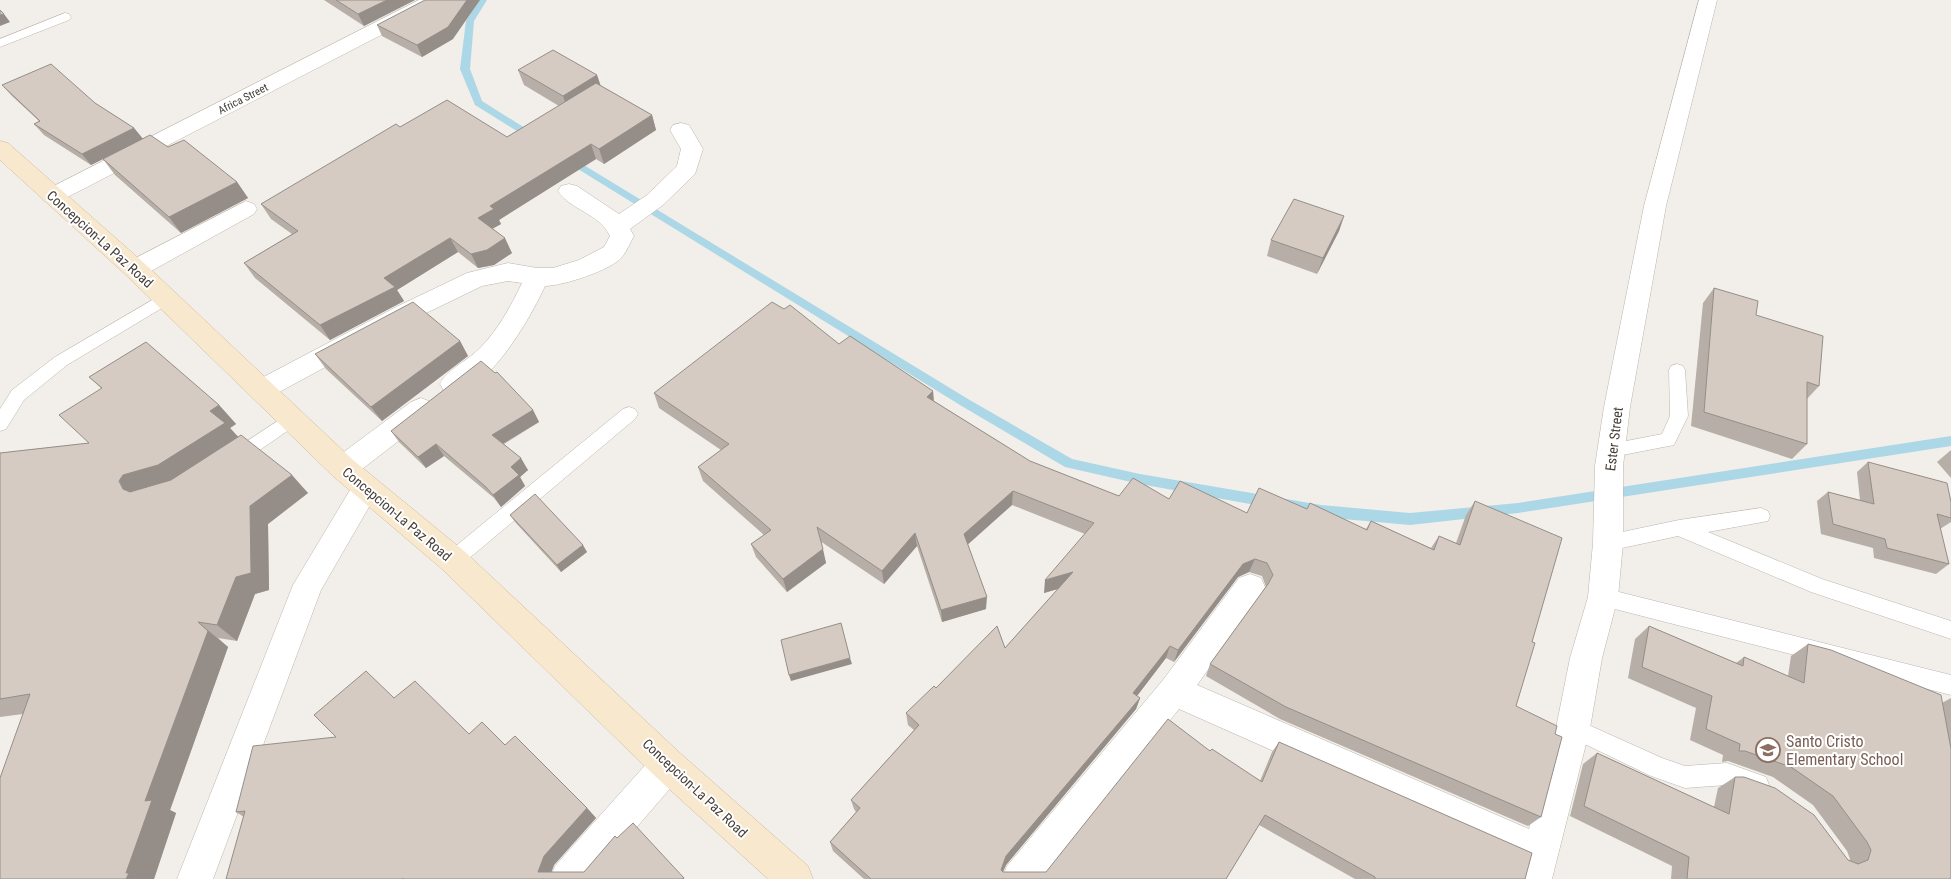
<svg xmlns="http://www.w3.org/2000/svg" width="1951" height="879" viewBox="0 0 1951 879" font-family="'Roboto Condensed',sans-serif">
<rect width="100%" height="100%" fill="#f2eee9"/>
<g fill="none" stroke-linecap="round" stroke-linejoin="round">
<!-- stream -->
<g fill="#acd7e7" fill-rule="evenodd">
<polygon points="479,0 487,0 474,21 470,69 482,101 536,135 536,139 530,139 475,105 460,69 466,21"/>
<polygon points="569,156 968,399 1072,459 1140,474 1321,505 1410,513 1518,503 1951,436 1951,446 1518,513 1410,525 1321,517 1140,484 1065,467 960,405 565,161 564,159"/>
</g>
<defs>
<g id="lane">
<polygon points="65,13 69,14 71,17 69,20 0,47 0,39"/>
<polygon points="166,292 172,294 174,298 172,302 67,365 24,400 6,429 0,431 0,409 12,390 55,357"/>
<polygon points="1677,364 1683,366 1685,370 1688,416 1674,445 1612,457 1606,455 1603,450 1606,445 1662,434 1670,416 1669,370 1671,366"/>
<polygon points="629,407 635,409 638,414 635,419 460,566 453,568 446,566 443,560 446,554 623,409"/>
<polygon points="290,413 296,415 299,420 296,425 241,463 235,465 229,463 226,458 229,453"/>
<polygon points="1761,508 1768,511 1770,516 1768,521 1708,532 1822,579 1951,621 1951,639 1811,592 1678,536 1608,551 1601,549 1599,543 1601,537 1608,535 1679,520"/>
<polygon points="1603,588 1951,675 1951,695 1603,606 1596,603 1593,597 1596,591"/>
<polygon points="1573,718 1662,758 1685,766 1727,763 1766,777 1769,785 1766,793 1758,796 1727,785 1685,788 1651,776 1566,735 1562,728 1566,721"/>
</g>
<g id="street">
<polygon points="419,0 443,0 441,4 60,201 52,203 44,201 41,196 44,191"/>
<polygon points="1699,0 1717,0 1666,206 1630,407 1623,466 1623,543 1618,597 1602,658 1590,728 1552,879 1516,879 1521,861 1179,709 1043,879 1002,879 1007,866 1163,680 1239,578 1250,574 1261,578 1265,587 1261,596 1197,685 1529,829 1556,728 1570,658 1588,597 1593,543 1595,466 1604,407 1644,206"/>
<path d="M681,123L689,125L703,149L695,174L663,205L630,229L634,236C630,243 627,251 622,257C612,270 562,286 545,286C532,315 483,404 444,391L440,384C448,368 468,361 480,348C498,330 511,306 522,283L508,281L482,286L416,318L270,397L261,400L252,397L248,390L252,383L398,306L467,273L508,263L537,268H553L579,260L604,247L610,236C599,213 570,210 558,191L561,186L569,184L577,186L619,214L647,195L677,166L681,149L670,130L673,125Z"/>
<polygon points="246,201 254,204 257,209 254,214 144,275 135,277 126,275 123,269 126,263"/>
<polygon points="421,398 431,402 434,409 431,416 353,476 343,479 333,476 329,468 333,460 411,402"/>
<polygon points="366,476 376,480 380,488 321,590 213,879 177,879 293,585 356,480"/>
<polygon points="668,748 680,753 685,765 680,777 592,879 550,879 555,866 656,753"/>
</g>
<polygon id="secondary" points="0,141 8,143 144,263 353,460 464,551 680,753 808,866 813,879 768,879 656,777 442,569 333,476 126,275 0,160"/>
</defs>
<!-- lane casing -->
<use href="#lane" stroke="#bcb5ac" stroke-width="1"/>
<!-- street casing -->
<use href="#street" stroke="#bcb5ac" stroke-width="1"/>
<!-- secondary casing -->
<use href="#secondary" stroke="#ccba9e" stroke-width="1"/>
<!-- lane -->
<use href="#lane" fill="#fff" fill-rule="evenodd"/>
<!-- street -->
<use href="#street" fill="#fff" fill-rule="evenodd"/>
<!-- secondary -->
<use href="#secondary" fill="#f8e8cd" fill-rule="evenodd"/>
</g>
<!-- wall -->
<g fill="#b7afa7">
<polygon points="324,0 415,0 364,26"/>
<polygon points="377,25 453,39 422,57 382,36"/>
<polygon points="518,70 597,75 601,86 652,115 656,130 604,164 596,159 499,220 501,224 492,229 512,253 494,265 478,268 458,252 397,290 404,301 330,340 255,278 244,263 292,234 271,219 261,204 400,127 507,137 559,106 524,85"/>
<polygon points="2,85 95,103 134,128 143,139 91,165 44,135 34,124 39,121 12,96"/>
<polygon points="168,147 237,182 248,198 181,233 115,175 103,159"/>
<polygon points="1344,216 1339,231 1317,274 1267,256 1271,240"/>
<polygon points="1714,288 1756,315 1819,386 1807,399 1807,444 1792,459 1691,426 1703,303"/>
<polygon points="460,341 468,356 382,421 326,369 315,354"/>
<polygon points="839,344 933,391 934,401 1030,461 1119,496 1169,499 1247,513 1307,509 1366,529 1371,521 1431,548 1439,536 1456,543 1466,515 1475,501 1532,642 1516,706 1555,734 1541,817 1528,826 1280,719 1206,676 1210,664 1266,587 1262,576 1249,572 1238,577 1174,662 1166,658 1137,696 1140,698 1136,709 1006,865 1003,872 1046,872 1210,751 1260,781 1272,752 1279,742 1525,879 1355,879 1259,825 1226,879 864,879 833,851 830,842 856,812 854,809 851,800 914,730 908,725 906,713 936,688 1005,648 1058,589 1044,593 1085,534 1012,505 967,544 986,609 942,622 917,546 884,584 820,541 826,563 787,592 756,557 751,544 764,535 703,481 698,467 721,450 659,408 654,393"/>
<polygon points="89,377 219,405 236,424 230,428 238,437 308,493 268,524 269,590 255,594 237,641 218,638 228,647 170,810 176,813 154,879 0,879 23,714 0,717 0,453 89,443 102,389"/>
<polygon points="533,410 539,422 504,444 528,470 520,477 525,486 501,507 494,498 444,456 426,468 399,442 391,431"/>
<polygon points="1951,450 1951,478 1937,462"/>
<polygon points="1868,462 1951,502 1951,522 1940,529 1949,564 1936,574 1874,558 1873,548 1821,534 1817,501 1828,492 1860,500 1857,472"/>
<polygon points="510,515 587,552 561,572 515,522"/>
<polygon points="1649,626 1736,663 1744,657 1788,676 1791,656 1808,644 1942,703 1951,698 1951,879 1671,879 1672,866 1570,816 1583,764 1597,753 1714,807 1718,788 1735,777 1849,861 1850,859 1847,851 1813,805 1773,777 1728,761 1722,762 1723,755 1690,740 1696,708 1628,678 1635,639"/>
<polygon points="394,698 469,734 505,745 587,808 596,818 554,865 551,872 584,872 617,838 685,879 226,879 244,817 236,812 336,737"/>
</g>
<!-- shaded-wall -->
<g fill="#958e88">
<polygon points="387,0 415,0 364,26 358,14"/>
<polygon points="467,0 480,0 453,39 422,57 417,45"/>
<polygon points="4,14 10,22 0,26 0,15"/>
<polygon points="597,75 602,91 568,111 563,96"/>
<polygon points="652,115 656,130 604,164 599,149"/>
<polygon points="134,128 143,139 91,165 82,154"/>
<polygon points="591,144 596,159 499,220 501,224 485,233 478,218 490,206"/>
<polygon points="237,182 248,198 181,233 169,217"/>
<polygon points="1344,216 1339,231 1317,274 1323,258"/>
<polygon points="450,238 458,252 397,290 404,301 330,340 320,325 384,278"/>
<polygon points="505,238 512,253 494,265 478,268 471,254"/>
<polygon points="460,341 468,356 382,421 371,407"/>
<polygon points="933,391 934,406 927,397"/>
<polygon points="219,405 236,424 230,428 242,441 139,499 123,489 119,481 123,475"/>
<polygon points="533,410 539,422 499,446 492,435"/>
<polygon points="436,444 444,456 426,468 418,457"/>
<polygon points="521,458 528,470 520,477 525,486 501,507 493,495 511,467"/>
<polygon points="292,475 308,493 268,524 269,590 255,594 237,641 217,625 250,506"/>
<polygon points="1013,491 1012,505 964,548 964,534"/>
<polygon points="915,533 917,546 884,584 882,571"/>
<polygon points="583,545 587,552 561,572 557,565"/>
<polygon points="823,549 826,563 787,592 783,579"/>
<polygon points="1255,559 1249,572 1238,577 1174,662 1178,650 1243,564"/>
<polygon points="1073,572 1071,585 1044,593 1045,580"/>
<polygon points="987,597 986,609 942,622 941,610"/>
<polygon points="198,622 228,647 170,810 176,813 154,879 126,879 126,873 145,801"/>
<polygon points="1170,646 1166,658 1130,705 1133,693"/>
<polygon points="850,658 852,664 791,681 789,675"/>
<polygon points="1140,698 1136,709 1006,865 1000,878 1001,870 1006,856"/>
<polygon points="587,808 596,818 554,865 549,879 538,872 544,856"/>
</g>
<!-- building -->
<g fill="#d5cbc2" stroke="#958e88">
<polygon points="336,0 387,0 358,14"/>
<polygon points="425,0 467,0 448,27 417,45 377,25"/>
<polygon points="0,10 4,14 0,15"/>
<polygon points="553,50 597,75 563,96 518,70"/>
<polygon points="51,64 95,103 134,128 82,154 34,124 40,121 2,85"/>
<polygon points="596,83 652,115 599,149 591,144 490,206 494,209 478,218 505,238 487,250 471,254 450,238 384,278 395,287 320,325 244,263 298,231 261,204 396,124 400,127 447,100 507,137"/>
<polygon points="150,135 168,147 184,140 237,182 169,217 103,159"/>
<polygon points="1294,199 1344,216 1323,258 1271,240"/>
<polygon points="1714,288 1758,301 1756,315 1823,336 1819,386 1807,382 1807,444 1704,412"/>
<polygon points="413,302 460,341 371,407 315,354"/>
<polygon points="772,302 784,309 790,305 839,344 850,336 933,391 927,397 1030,461 1119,496 1133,478 1169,499 1180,481 1247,513 1259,488 1307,509 1310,503 1367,530 1371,521 1434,550 1439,536 1460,545 1475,501 1562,538 1532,642 1535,643 1516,706 1557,726 1555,734 1562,737 1541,817 1286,707 1210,664 1268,584 1273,575 1267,563 1255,559 1243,564 1178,650 1170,646 1133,693 1140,698 1006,856 1001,870 1003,872 1046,872 1168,719 1210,751 1212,749 1262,782 1279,742 1532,853 1525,879 1375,879 1375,877 1265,815 1226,879 871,879 830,842 860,808 851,800 919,725 906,713 934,686 936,688 997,626 1005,648 1073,572 1045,580 1094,523 1013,491 964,534 987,597 941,610 915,533 882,571 817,527 823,549 783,579 751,544 771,530 698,467 729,444 654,393"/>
<polygon points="146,342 219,405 210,411 225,423 158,465 123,475 119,481 123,489 130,492 171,480 241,435 292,475 250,506 251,573 236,577 217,625 198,622 208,631 145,801 152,800 126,873 129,873 126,879 0,879 0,778 30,694 0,699 0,453 89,443 59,415 102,388 89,377"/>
<polygon points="481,361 495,373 497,372 533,410 492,435 521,458 511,467 519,475 493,495 486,487 436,444 418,457 391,431"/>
<polygon points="1868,462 1947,483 1951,502 1951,518 1937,514 1949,564 1887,548 1885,539 1833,524 1828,492 1874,504"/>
<polygon points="535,494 583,545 557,565 510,515"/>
<polygon points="841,623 850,658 789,675 781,640"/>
<polygon points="1649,626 1743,666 1744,657 1804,683 1808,644 1831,650 1941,695 1951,749 1951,879 1687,879 1689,857 1584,806 1597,753 1729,814 1735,777 1744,777 1775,788 1814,815 1848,860 1858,864 1868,860 1871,850 1867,842 1833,796 1791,767 1745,751 1739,751 1740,744 1706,729 1712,696 1642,667"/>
<polygon points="366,671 394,698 415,681 469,734 482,722 505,745 515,736 587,808 544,856 538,872 584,872 615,836 617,838 633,823 684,878 682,879 404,879 403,878 403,879 226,879 245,811 236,812 253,746 336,737 314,715"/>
</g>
<!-- icons -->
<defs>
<symbol id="school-ring" viewBox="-11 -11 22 22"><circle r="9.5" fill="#fff" stroke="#8d6e63" stroke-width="1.5"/><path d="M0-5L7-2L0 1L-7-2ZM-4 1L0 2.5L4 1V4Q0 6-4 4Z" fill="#8d6e63"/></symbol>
</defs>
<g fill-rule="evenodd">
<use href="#school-ring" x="1754" y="736" width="28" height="28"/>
</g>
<g text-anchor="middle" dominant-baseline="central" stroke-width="4" stroke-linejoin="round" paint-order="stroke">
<!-- far-street labels -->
<g font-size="11" fill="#453e38" stroke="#fff">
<text transform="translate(243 99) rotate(-27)">Africa Street</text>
</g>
<!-- street labels -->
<g font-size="14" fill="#453e38" stroke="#fff">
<text transform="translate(100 239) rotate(42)">Concepcion-La Paz Road</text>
<text transform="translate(1614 439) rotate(-83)">Ester Street</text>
<text transform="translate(397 514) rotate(40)">Concepcion-La Paz Road</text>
<text transform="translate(695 788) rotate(43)">Concepcion-La Paz Road</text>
</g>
<!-- near-education labels -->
<g font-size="16" fill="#785e54" stroke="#fff" text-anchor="start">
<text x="1786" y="741">Santo Cristo<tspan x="1786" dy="18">Elementary School</tspan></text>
</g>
</g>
</svg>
